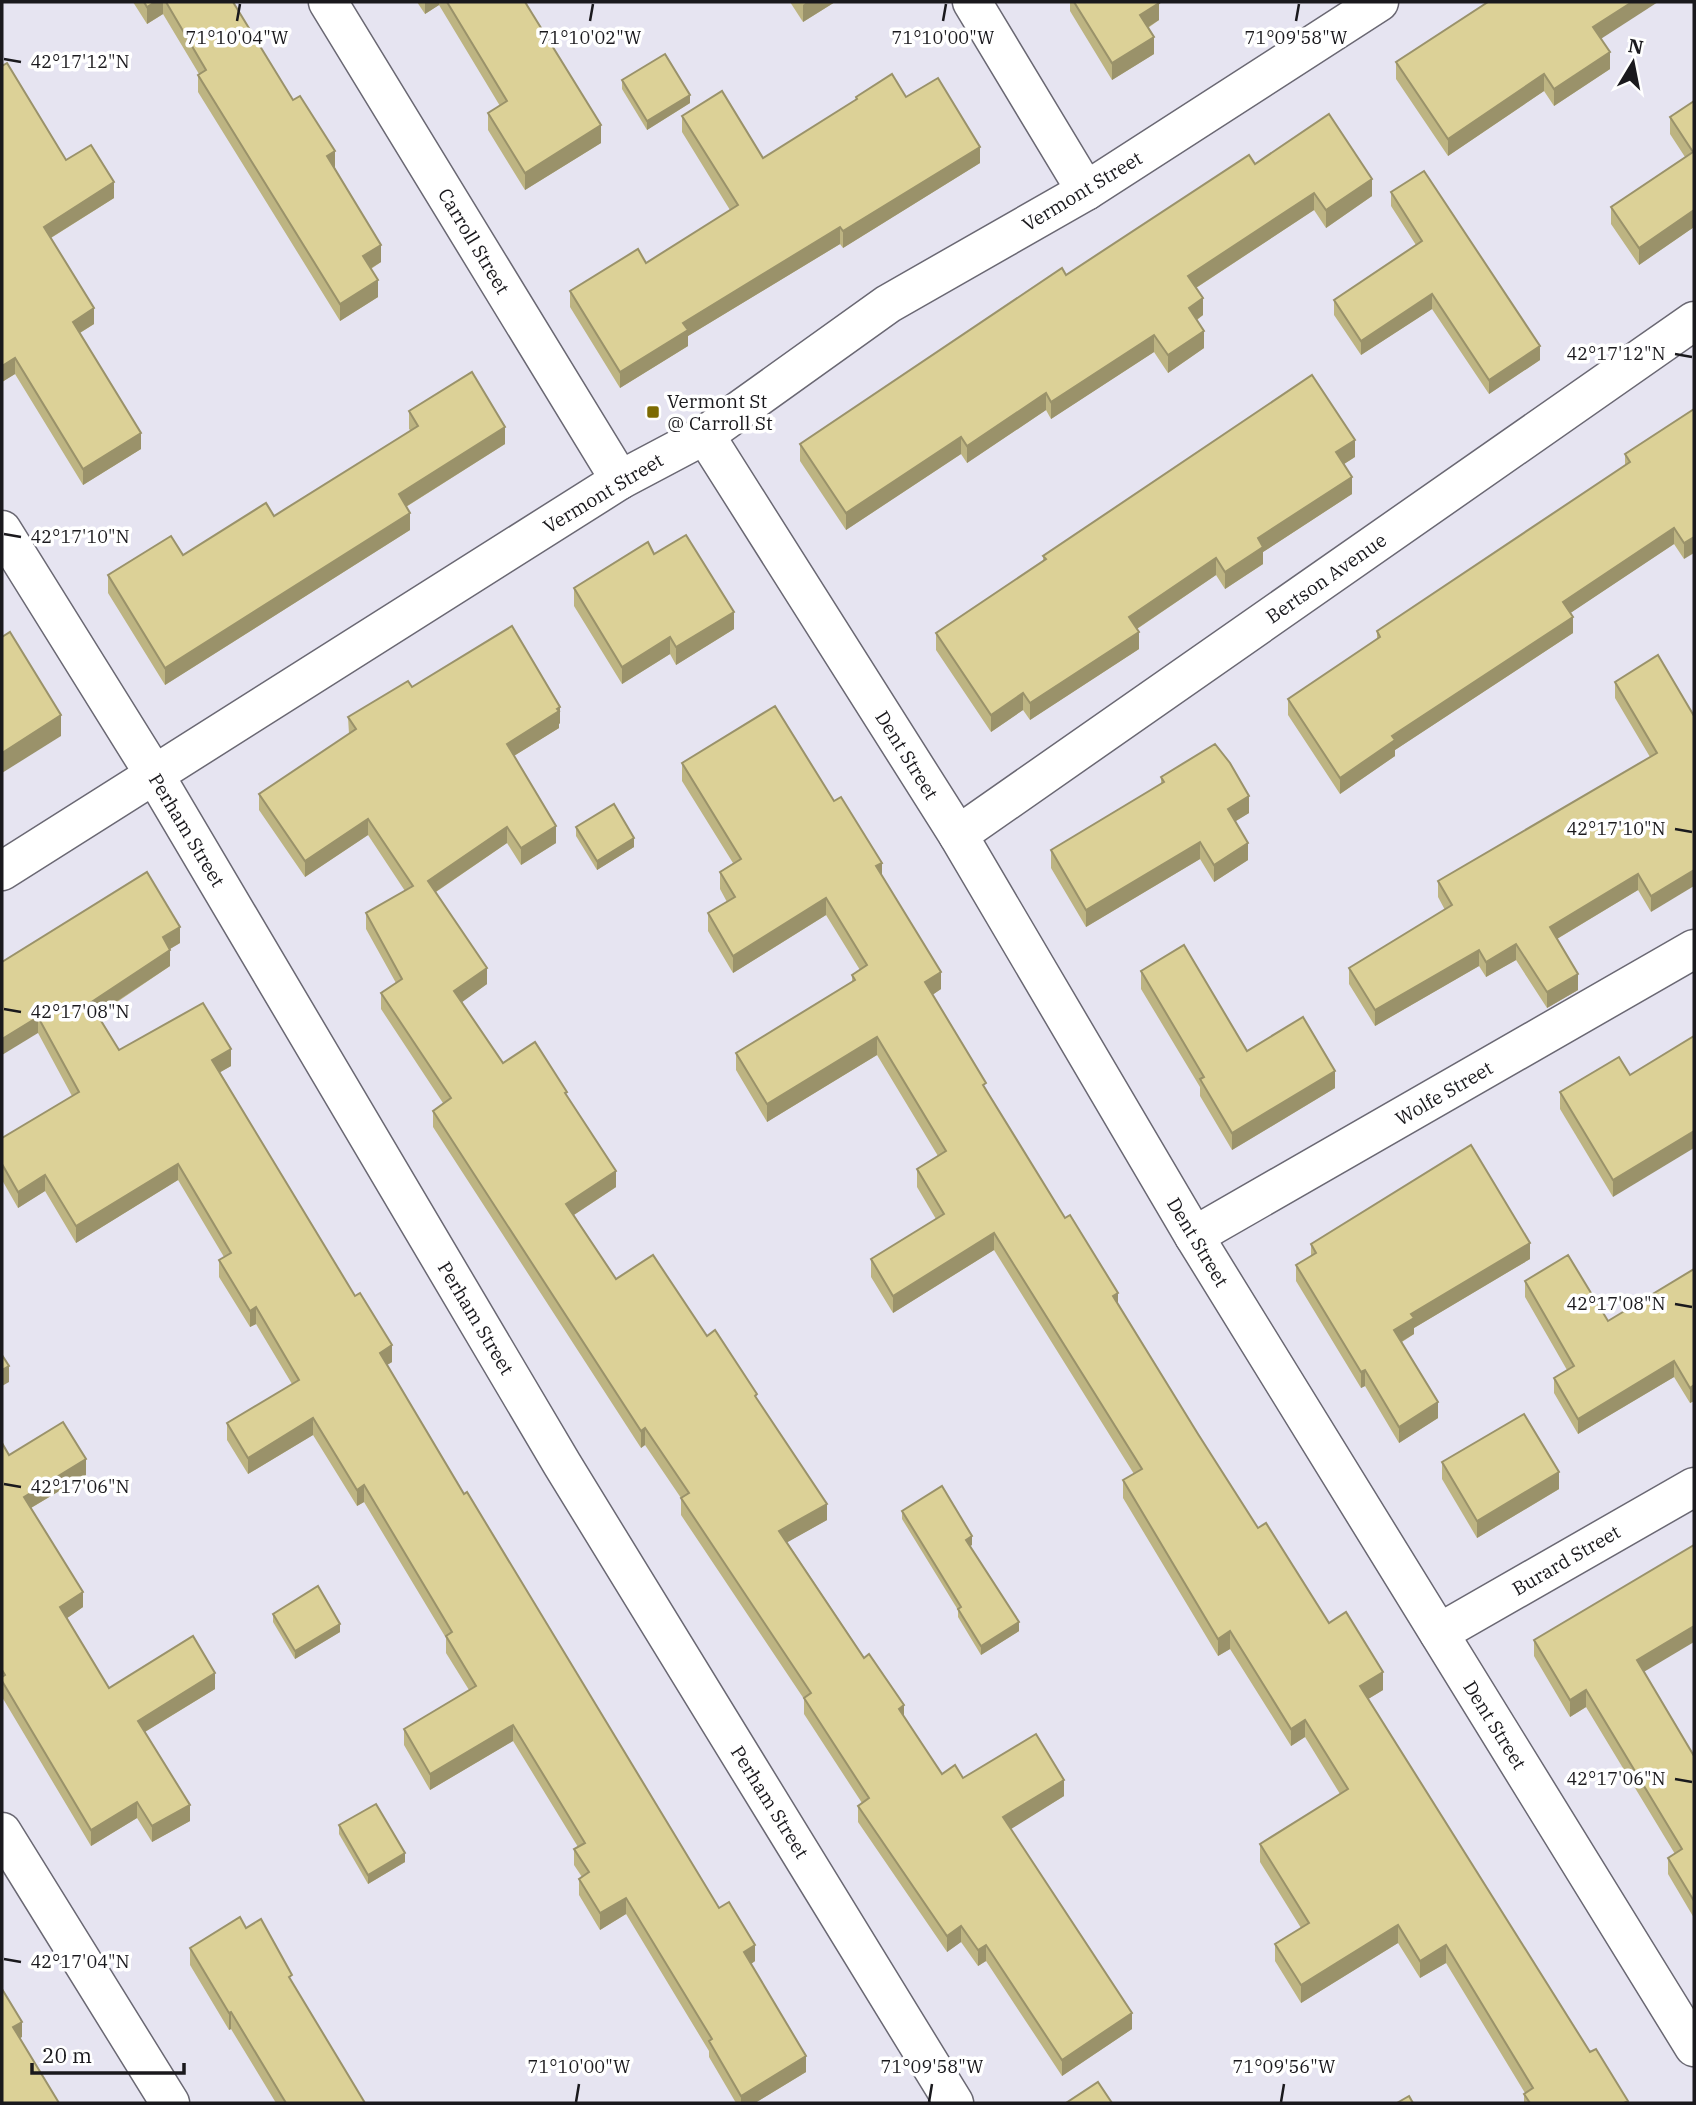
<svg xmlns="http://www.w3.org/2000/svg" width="1696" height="2105" viewBox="0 0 1696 2105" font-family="'IBM Plex Serif',serif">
<rect width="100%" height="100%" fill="#e6e4f1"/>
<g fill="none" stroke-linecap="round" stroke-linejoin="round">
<defs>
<g id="minor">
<polyline points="328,2 620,480"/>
<polyline points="972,2 1086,191"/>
<polyline points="705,435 958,835 1194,1236 1694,2047"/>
<polyline points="2,530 154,774 562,1464 954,2103"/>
<polyline points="958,835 1694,321"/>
<polyline points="2,871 620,480 705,435 888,304 1086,191 1379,2"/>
<polyline points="1194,1236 1694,949"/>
<polyline points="1439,1633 1694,1487"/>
<polyline points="2,1832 170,2103"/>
</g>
</defs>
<!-- minor casing -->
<use href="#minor" stroke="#6a6873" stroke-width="41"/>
<!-- minor -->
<use href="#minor" stroke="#fff" stroke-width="38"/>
</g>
<!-- wall -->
<g fill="#bdb482">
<polygon points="133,2 233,2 335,168 381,262 371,269 378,297 340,321 198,92 198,75 199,74 163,14 147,24"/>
<polygon points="417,2 525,2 601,143 525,190 488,130 488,113 500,106 439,5 425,14"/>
<polygon points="790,2 835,2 803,22"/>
<polygon points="1070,2 1158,2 1159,20 1148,28 1154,54 1112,80 1070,11"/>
<polygon points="1601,39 1610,69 1554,106 1544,91 1448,156 1396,79 1396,62"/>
<polygon points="622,80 690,103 647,130 622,89"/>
<polygon points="856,97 906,97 980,163 843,248 840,244 688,336 688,346 620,388 570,307 570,291 646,263 730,210 682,132 682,116 763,158 856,100"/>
<polygon points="1694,101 1694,227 1639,265 1611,224 1611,207 1685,157 1670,134 1670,117"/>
<polygon points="66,160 114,198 51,238 94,324 80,333 141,449 83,485 15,374 2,382"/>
<polygon points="1255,164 1372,196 1326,228 1314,210 1196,288 1203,315 1197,320 1204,348 1168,373 1154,352 1051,419 1046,410 967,463 961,454 846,530 800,461 800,444 1066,275"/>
<polygon points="1391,192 1540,360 1489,394 1432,309 1361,355 1334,315 1334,300 1416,245 1391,206"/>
<polygon points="1694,409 1684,559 1674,544 1570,613 1573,633 1395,750 1395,756 1340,794 1288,715 1288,699 1377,639 1377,631 1625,466 1625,454"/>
<polygon points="409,411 505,444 406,507 410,530 165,685 108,593 108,575 183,555 274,516 411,431 409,429"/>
<polygon points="1355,457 1344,464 1352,494 1263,552 1263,564 1225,589 1216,575 1137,629 1139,649 1030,720 1023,710 991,732 936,650 936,633 1043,561 1043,556"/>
<polygon points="654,554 734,629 676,665 670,654 622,684 574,606 574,588"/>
<polygon points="1615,682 1694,716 1651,912 1638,890 1557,939 1578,990 1547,1008 1516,960 1486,977 1479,966 1375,1026 1349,984 1349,968 1445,910 1438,897 1438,881 1650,757 1615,698"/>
<polygon points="412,687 560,723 559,724 559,728 514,756 556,843 521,865 507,843 436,892 487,984 461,1002 503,1063 567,1097 616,1187 574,1215 616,1279 707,1336 757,1400 827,1520 787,1542 942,1774 1064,1796 1010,1829 1132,2029 1062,2076 986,1961 978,1966 961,1942 947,1952 858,1822 858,1806 862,1803 804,1714 804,1699 681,1515 681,1498 645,1445 641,1448 433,1127 433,1111 443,1103 381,1009 381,993 396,983 366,929 366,913 405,891 368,835 305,877 259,810 259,794 349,734 348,717"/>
<polygon points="682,763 834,801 882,875 941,989 932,995 986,1091 1198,1434 1258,1528 1329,1623 1383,1690 1368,1699 1590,2052 1628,2103 1524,2103 1524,2094 1525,2093 1446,1963 1420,1978 1398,1943 1301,2003 1275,1961 1275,1944 1301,1928 1260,1862 1260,1844 1340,1794 1305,1737 1291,1746 1230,1649 1218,1656 1123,1498 1123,1480 1134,1474 994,1250 893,1313 871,1277 871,1259 936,1219 917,1187 917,1169 938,1156 877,1055 767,1122 736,1070 736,1053 852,982 852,975 860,970 826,915 733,973 708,931 708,913 727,902 720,889 720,872 733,863 682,781"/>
<polygon points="1161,777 1249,813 1235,821 1248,860 1214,882 1200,859 1086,927 1051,868 1051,850 1161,784"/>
<polygon points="576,827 634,847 597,870 576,836"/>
<polygon points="180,943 170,949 170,966 98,1015 119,1050 231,1066 220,1072 392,1362 387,1365 464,1494 719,1908 755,1961 751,1964 806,2072 755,2103 736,2103 709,2057 709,2051 626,1914 600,1930 579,1895 579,1879 582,1877 574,1865 574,1849 578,1847 513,1741 430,1790 404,1745 404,1729 469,1690 446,1653 446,1638 364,1502 357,1506 313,1435 248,1474 227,1440 227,1423 292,1384 256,1324 250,1327 219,1277 219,1260 224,1257 178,1180 76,1243 45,1191 18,1208 2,1180 2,1138 72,1096 38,1033 2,962"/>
<polygon points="1141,971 1247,1051 1335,1088 1232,1150 1200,1096 1200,1087 1141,989"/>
<polygon points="1630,1075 1613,1197 1560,1109 1560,1092"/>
<polygon points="1311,1244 1530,1259 1414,1328 1414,1334 1402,1342 1438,1418 1399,1443 1365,1386 1361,1388 1296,1281 1296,1265 1311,1256"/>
<polygon points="1694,1269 1694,1401 1690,1403 1674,1377 1578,1434 1554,1393 1554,1378 1567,1370 1525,1297 1525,1281 1608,1321"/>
<polygon points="2,1443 9,1455 86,1475 31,1508 83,1607 67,1618 109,1688 215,1689 145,1732 190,1821 152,1842 137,1818 91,1846 2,1697"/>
<polygon points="1442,1462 1559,1489 1477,1538 1442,1479"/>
<polygon points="902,1511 972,1545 970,1546 1019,1631 981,1655 958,1617 958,1610 902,1519"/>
<polygon points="273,1614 340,1632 295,1659 273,1622"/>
<polygon points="1534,1640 1644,1672 1694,1756 1694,1918 1668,1874 1668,1858 1675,1854 1586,1707 1570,1717 1534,1656"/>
<polygon points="339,1825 405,1862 368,1884 339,1834"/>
<polygon points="246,1928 292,1982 365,2103 276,2103 231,2029 229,2030 190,1965 190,1948"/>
</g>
<!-- shaded-wall -->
<g fill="#9a926a">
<polygon points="155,2 163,2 163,14 147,24 147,7"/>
<polygon points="425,2 439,2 439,5 425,14"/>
<polygon points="807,2 835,2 803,22 803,5"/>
<polygon points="1632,2 1658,2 1593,44 1593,27"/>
<polygon points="1159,3 1159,20 1140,32 1140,15"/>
<polygon points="1154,37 1154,54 1112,80 1112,63"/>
<polygon points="1610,52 1610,69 1554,106 1554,89"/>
<polygon points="1544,74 1544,91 1448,156 1448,139"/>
<polygon points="690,95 690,103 647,130 647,121"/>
<polygon points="601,125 601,143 525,190 525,173"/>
<polygon points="980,147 980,163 843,248 843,231"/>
<polygon points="335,151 335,168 327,173 327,156"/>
<polygon points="1372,179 1372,196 1326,228 1326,210"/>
<polygon points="114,182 114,198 44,242 44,227"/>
<polygon points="1314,193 1314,210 1188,293 1188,276"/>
<polygon points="1694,210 1694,227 1639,265 1639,248"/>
<polygon points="840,227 840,244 688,336 688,346 620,388 620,372 683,323"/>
<polygon points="381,245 381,262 363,273 363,256"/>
<polygon points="378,280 378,297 340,321 340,304"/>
<polygon points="1432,294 1432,309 1361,355 1361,341"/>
<polygon points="1203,298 1203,315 1189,325 1189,308"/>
<polygon points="94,308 94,324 73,337 73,322"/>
<polygon points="1204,331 1204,348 1168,373 1168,355"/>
<polygon points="1154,335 1154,352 1051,419 1051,402"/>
<polygon points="1540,346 1540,360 1489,394 1489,380"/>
<polygon points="15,358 15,374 2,382 2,366"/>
<polygon points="1046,393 1046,410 967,463 967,446"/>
<polygon points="505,427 505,444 399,511 399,494"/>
<polygon points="141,433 141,449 83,485 83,469"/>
<polygon points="961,437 961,454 846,530 846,513"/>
<polygon points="1355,440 1355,457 1336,469 1336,452"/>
<polygon points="1352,477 1352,494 1263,552 1263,564 1225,589 1225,572 1258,538"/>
<polygon points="410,513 410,530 165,685 165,668"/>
<polygon points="1674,528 1674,544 1563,618 1563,602"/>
<polygon points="1694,537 1694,553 1684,559 1684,543"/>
<polygon points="1216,558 1216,575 1129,634 1129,617"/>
<polygon points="734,612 734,629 676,665 676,647"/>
<polygon points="1573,617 1573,633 1395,750 1395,756 1340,794 1340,778 1392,736"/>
<polygon points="1139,632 1139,649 1030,720 1030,703"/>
<polygon points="670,637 670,654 622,684 622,667"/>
<polygon points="1023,693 1023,710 991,732 991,715"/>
<polygon points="560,707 560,723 559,724 559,728 507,760 507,744"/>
<polygon points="61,715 61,736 2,773 2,753"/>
<polygon points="1249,796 1249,813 1228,826 1228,809"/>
<polygon points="368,819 368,835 305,877 305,861"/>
<polygon points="556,826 556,843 521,865 521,848"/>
<polygon points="507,827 507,843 428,897 428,881"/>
<polygon points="634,838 634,847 597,870 597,861"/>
<polygon points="1200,842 1200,859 1086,927 1086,910"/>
<polygon points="1248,843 1248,860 1214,882 1214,865"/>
<polygon points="882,863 882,880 876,866"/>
<polygon points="1694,870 1694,886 1651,912 1651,896"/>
<polygon points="1638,874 1638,890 1550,943 1550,927"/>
<polygon points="826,898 826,915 733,973 733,956"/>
<polygon points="180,927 180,943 163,953 163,937"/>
<polygon points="1516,944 1516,960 1486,977 1486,962"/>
<polygon points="170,950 170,966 90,1019 90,1003"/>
<polygon points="1479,950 1479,966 1375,1026 1375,1010"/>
<polygon points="487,968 487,984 454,1008 454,991"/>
<polygon points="941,972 941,989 925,1000 925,982"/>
<polygon points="1578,974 1578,990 1547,1008 1547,992"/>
<polygon points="38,1017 38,1033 2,1055 2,1039"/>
<polygon points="877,1037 877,1055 767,1122 767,1104"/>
<polygon points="231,1049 231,1066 212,1077 212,1060"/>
<polygon points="1335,1071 1335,1088 1232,1150 1232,1133"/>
<polygon points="1694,1131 1694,1148 1613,1197 1613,1180"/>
<polygon points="178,1164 178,1180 76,1243 76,1226"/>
<polygon points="616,1171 616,1187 566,1220 566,1204"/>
<polygon points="45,1175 45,1191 18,1208 18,1192"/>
<polygon points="994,1233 994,1250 893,1313 893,1296"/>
<polygon points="1530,1243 1530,1259 1414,1328 1414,1334 1394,1346 1394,1330 1411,1314"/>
<polygon points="1118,1293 1118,1310 1113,1296"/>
<polygon points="256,1307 256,1324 250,1327 250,1311"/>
<polygon points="392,1345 392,1362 380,1369 380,1353"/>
<polygon points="1674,1361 1674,1377 1578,1434 1578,1419"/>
<polygon points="9,1366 9,1382 2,1386 2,1370"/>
<polygon points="1365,1370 1365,1386 1361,1388 1361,1372"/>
<polygon points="1694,1385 1694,1401 1690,1403 1690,1388"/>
<polygon points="1438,1402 1438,1418 1399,1443 1399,1427"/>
<polygon points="313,1418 313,1435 248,1474 248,1458"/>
<polygon points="645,1428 645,1445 641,1448 641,1431"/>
<polygon points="86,1459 86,1475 24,1512 24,1497"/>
<polygon points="1559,1472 1559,1489 1477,1538 1477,1521"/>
<polygon points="364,1485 364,1502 357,1506 357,1490"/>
<polygon points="827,1504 827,1520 779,1547 779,1531"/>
<polygon points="972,1536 972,1545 966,1548 966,1540"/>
<polygon points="83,1592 83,1607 60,1623 60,1607"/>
<polygon points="1019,1622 1019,1631 981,1655 981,1646"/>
<polygon points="340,1624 340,1632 295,1659 295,1651"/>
<polygon points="1694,1626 1694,1642 1637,1676 1637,1660"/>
<polygon points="1230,1631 1230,1649 1218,1656 1218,1639"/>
<polygon points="1383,1672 1383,1690 1360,1704 1360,1686"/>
<polygon points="215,1673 215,1689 138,1736 138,1721"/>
<polygon points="1586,1690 1586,1707 1570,1717 1570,1700"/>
<polygon points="904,1705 904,1721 899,1709"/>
<polygon points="1305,1720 1305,1737 1291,1746 1291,1729"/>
<polygon points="513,1725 513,1741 430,1790 430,1774"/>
<polygon points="1064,1780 1064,1796 1003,1834 1003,1817"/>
<polygon points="137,1802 137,1818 91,1846 91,1830"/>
<polygon points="190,1805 190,1821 152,1842 152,1826"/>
<polygon points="405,1853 405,1862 368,1884 368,1875"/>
<polygon points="626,1898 626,1914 600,1930 600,1913"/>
<polygon points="1398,1925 1398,1943 1301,2003 1301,1985"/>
<polygon points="961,1926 961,1942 947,1952 947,1936"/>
<polygon points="755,1945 755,1961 744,1969 744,1952"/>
<polygon points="986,1945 986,1961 978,1966 978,1950"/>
<polygon points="1446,1945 1446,1963 1420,1978 1420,1961"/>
<polygon points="231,2012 231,2029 229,2030 229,2013"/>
<polygon points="1132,2013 1132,2029 1062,2076 1062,2060"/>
<polygon points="22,2022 22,2037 13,2043 13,2027"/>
<polygon points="806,2056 806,2072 755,2103 741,2103 741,2096"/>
</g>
<!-- building -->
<g fill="#dcd197" stroke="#9a926a" stroke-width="2">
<polygon points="144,2 155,2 147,7"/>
<polygon points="166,2 233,2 293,100 300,96 335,151 327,156 381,245 363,256 378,280 340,304 198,75 206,70"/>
<polygon points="447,2 525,2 601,125 525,173 488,113 507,101"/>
<polygon points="1074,2 1158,2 1159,3 1140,15 1154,37 1112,63"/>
<polygon points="1488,2 1632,2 1593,27 1610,52 1554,89 1544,74 1448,139 1396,62"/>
<polygon points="665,54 690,95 647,121 622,80"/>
<polygon points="7,63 66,160 91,145 114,182 44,227 94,308 73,322 141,433 83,469 15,358 2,366 2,66"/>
<polygon points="892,74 906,97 938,78 980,147 843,231 840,227 683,323 688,330 620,372 570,291 638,249 646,263 738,205 682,116 722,91 763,158 857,99 856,97"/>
<polygon points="1694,101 1694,210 1639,248 1611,207 1693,152 1670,117"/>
<polygon points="1329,114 1372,179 1326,210 1314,193 1188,276 1203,298 1189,308 1204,331 1168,355 1154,335 1051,402 1046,393 967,446 961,437 846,513 800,444 1062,268 1066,275 1249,155 1255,164"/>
<polygon points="1424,171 1540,346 1489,380 1432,294 1361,341 1334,300 1422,241 1391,192"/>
<polygon points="472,372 505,427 399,494 410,513 165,668 108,575 171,536 183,555 266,503 274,516 418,426 409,411"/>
<polygon points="1312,375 1355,440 1336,452 1352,477 1258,538 1263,547 1225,572 1216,558 1129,617 1139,632 1030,703 1023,693 991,715 936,633 1046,559 1043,556"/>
<polygon points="1694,409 1694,537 1684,543 1674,528 1563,602 1573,617 1392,736 1395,740 1340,778 1288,699 1380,637 1377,631 1630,462 1625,454"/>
<polygon points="686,535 734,612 676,647 670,637 622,667 574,588 648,542 654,554"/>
<polygon points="512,626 560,707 557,709 559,711 507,744 556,826 521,848 507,827 428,881 487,968 454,991 503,1063 535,1042 567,1092 565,1093 616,1171 566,1204 616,1279 653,1255 707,1336 715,1330 757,1394 755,1396 827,1504 779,1531 864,1658 869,1654 904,1705 899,1709 942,1774 955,1765 963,1778 1036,1734 1064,1780 1003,1817 1132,2013 1062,2060 986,1945 978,1950 961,1926 947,1936 858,1806 869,1798 804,1698 811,1693 681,1498 689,1493 645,1428 641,1431 433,1111 451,1098 381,993 402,979 366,913 413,886 368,819 305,861 259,794 356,729 348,717 408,681 412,687"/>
<polygon points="10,632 61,715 2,753 2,637"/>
<polygon points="1658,655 1694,716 1694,870 1651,896 1638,874 1550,927 1578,974 1547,992 1516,944 1486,962 1479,950 1375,1010 1349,968 1452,905 1438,881 1657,753 1615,682"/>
<polygon points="775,706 834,801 841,797 882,863 876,866 941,972 925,982 986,1083 983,1085 1065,1218 1070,1215 1118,1293 1113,1296 1198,1434 1258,1528 1266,1523 1329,1623 1346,1612 1383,1672 1360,1686 1590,2052 1596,2049 1628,2101 1624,2103 1530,2103 1524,2094 1533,2088 1446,1945 1420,1961 1398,1925 1301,1985 1275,1944 1309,1923 1260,1844 1348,1789 1305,1720 1291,1729 1230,1631 1218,1639 1123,1480 1142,1469 994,1233 893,1296 871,1259 944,1214 917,1169 946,1151 877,1037 767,1104 736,1053 855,980 852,975 867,965 826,898 733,956 708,913 735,897 720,872 741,859 682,763"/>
<polygon points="1215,744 1230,763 1249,796 1228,809 1248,843 1214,865 1200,842 1086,910 1051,850 1164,782 1161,777"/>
<polygon points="614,804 634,838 597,861 576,827"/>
<polygon points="147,872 180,927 163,937 170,950 90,1003 119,1050 203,1003 231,1049 212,1060 355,1296 360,1293 392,1345 380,1353 464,1494 467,1492 719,1908 729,1902 755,1945 744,1952 806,2056 741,2096 709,2041 712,2039 626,1898 600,1913 579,1879 589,1872 574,1849 585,1843 513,1725 430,1774 404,1729 476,1686 446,1636 452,1632 364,1485 357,1490 313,1418 248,1458 227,1423 299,1380 256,1307 250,1311 219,1260 231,1253 178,1164 76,1226 45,1175 18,1192 2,1164 2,1138 79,1092 38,1017 2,1039 2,962"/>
<polygon points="1184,945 1247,1051 1303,1017 1335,1071 1232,1133 1200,1079 1204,1077 1141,971"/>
<polygon points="1694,1036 1694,1131 1613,1180 1560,1092 1619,1057 1630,1075"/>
<polygon points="1471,1145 1530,1243 1411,1314 1414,1318 1394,1330 1438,1402 1399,1427 1365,1370 1361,1372 1296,1265 1316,1253 1311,1244"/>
<polygon points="1568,1255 1608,1321 1694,1269 1694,1385 1690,1388 1674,1361 1578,1419 1554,1378 1574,1366 1525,1281"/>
<polygon points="2,1355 9,1366 2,1370"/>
<polygon points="1524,1414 1559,1472 1477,1521 1442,1462"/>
<polygon points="63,1422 86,1459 24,1497 83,1592 60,1607 109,1688 193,1636 215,1673 138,1721 190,1805 152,1826 137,1802 91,1830 2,1681 2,1677 5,1675 2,1670 2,1443 9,1455"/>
<polygon points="942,1486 972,1536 966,1540 1019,1622 981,1646 958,1609 961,1607 902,1511"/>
<polygon points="1694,1545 1694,1626 1637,1660 1694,1756 1694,1901 1668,1858 1682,1849 1586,1690 1570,1700 1534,1640"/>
<polygon points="318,1586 340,1624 295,1651 273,1614"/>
<polygon points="376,1804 405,1853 368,1875 339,1825"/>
<polygon points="240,1917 246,1928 261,1919 292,1975 289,1977 365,2103 286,2103 231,2012 229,2013 190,1948"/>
<polygon points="2,1989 22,2022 13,2027 59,2103 2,2103"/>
<polygon points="1098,2082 1112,2103 1066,2103"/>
<polygon points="1409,2096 1413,2103 1397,2103"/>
</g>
<!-- ticks -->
<path fill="none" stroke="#1a191d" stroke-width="2.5" d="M237,21L240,4M590,21L593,4M943,21L946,4M1296,21L1299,4M4,59L21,62M1675,354L1692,357M4,534L21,537M1675,829L1692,832M4,1009L21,1012M1675,1304L1692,1307M4,1484L21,1487M1675,1779L1692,1782M4,1959L21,1962M576,2102L579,2084M929,2102L932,2084M1281,2102L1284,2084"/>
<!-- markers -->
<rect fill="#7c6a02" stroke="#fff" stroke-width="2.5" x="646" y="405" width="14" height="14" rx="3.5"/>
<g text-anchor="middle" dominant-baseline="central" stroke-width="7" stroke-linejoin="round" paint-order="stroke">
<!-- street labels -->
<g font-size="19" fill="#1a191d" stroke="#fff">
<text transform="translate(1082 191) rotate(-31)">Vermont Street</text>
<text transform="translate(474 241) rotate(59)">Carroll Street</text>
<text transform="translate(603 493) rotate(-31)">Vermont Street</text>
<text transform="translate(1326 578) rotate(-35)">Bertson Avenue</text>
<text transform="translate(907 755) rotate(58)">Dent Street</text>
<text transform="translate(187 830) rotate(59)">Perham Street</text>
<text transform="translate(1444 1093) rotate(-30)">Wolfe Street</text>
<text transform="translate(1198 1242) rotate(59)">Dent Street</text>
<text transform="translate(476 1318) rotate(59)">Perham Street</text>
<text transform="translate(1566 1560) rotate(-30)">Burard Street</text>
<text transform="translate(1495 1725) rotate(58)">Dent Street</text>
<text transform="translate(770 1802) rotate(58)">Perham Street</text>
</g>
<!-- poi labels -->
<g font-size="19" fill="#1a191d" stroke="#fff" text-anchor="start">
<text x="667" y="401">Vermont St<tspan x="667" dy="22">@ Carroll St</tspan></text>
</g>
</g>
<g font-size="18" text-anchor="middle" fill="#1a191d" stroke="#fff" stroke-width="7" stroke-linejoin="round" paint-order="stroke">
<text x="237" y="44">71°10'04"W</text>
<text x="590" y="44">71°10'02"W</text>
<text x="943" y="44">71°10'00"W</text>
<text x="1296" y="44">71°09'58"W</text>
<text x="80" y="68">42°17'12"N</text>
<text x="1616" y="360">42°17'12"N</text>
<text x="80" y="543">42°17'10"N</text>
<text x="1616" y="835">42°17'10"N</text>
<text x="80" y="1018">42°17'08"N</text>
<text x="1616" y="1310">42°17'08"N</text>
<text x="80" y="1493">42°17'06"N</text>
<text x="1616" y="1785">42°17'06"N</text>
<text x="80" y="1968">42°17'04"N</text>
<text x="579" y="2073">71°10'00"W</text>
<text x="932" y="2073">71°09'58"W</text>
<text x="1284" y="2073">71°09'56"W</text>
</g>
<!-- border -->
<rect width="1696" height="2105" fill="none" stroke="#1a191d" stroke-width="7"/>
<!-- north arrow -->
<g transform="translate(1633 63) rotate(10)" stroke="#ffffff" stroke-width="5" paint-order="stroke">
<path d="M0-5L12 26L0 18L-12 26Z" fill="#1a191d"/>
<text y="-10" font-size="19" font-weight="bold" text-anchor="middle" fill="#1a191d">N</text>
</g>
<!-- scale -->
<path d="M32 2063v10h152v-10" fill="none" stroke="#1a191d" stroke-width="3.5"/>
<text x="42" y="2063" font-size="21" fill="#1a191d" stroke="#ffffff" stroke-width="5" paint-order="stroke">20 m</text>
</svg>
